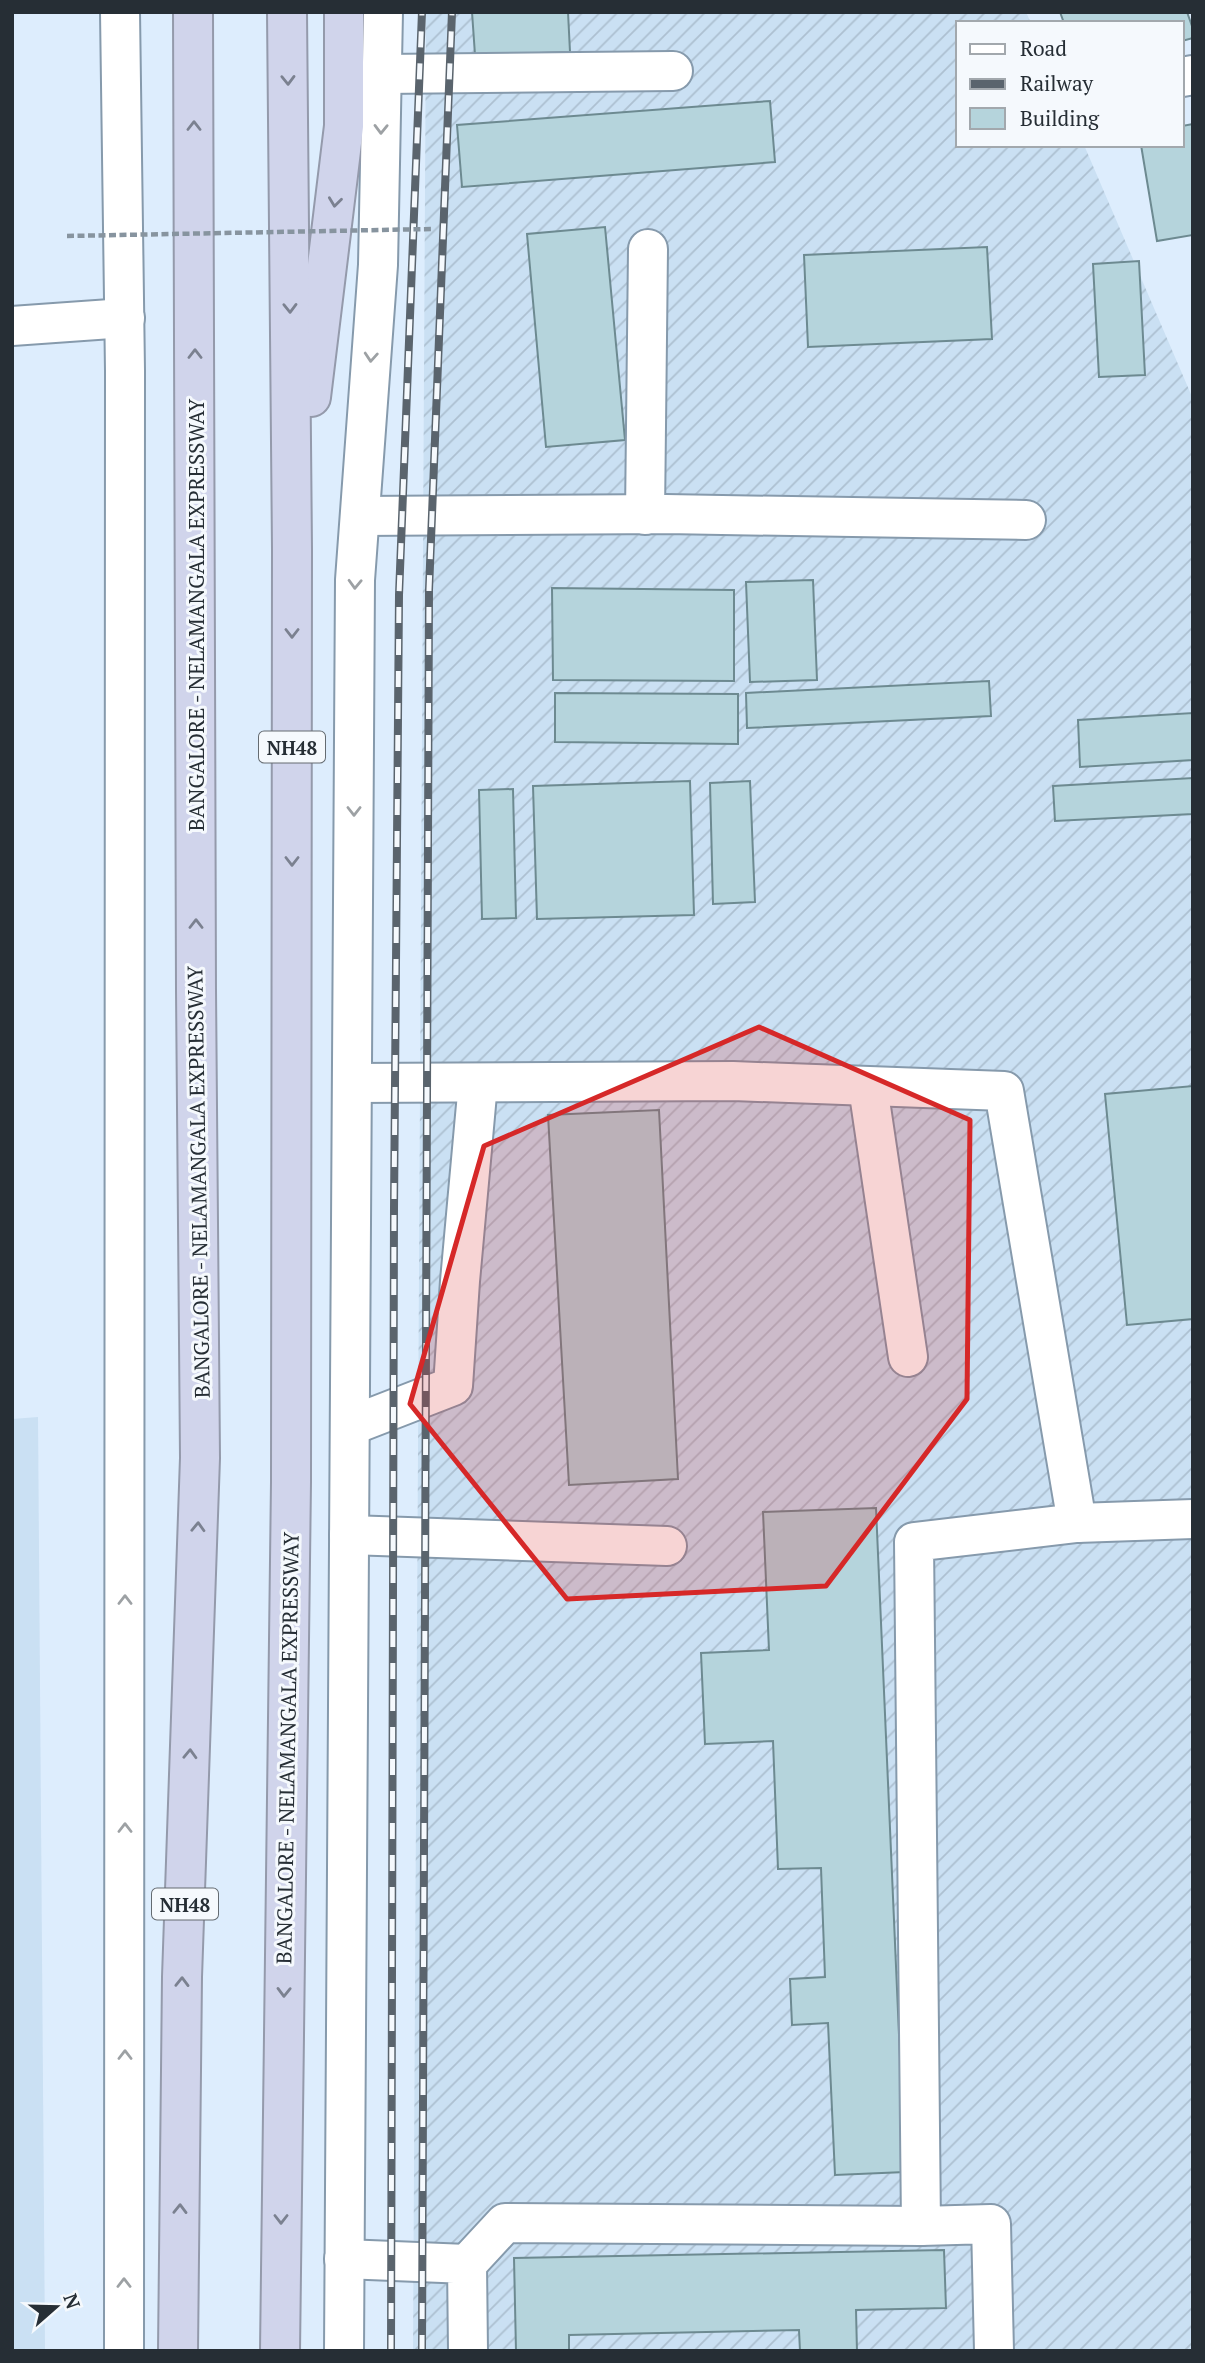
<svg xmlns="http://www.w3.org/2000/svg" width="1205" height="2363" viewBox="0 0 1205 2363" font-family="'PT Serif',serif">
<defs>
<pattern id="industrial-furrows" width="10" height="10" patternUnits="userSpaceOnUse" patternTransform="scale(1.75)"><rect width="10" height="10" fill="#cae0f3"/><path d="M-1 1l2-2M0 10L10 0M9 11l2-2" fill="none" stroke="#adc0d1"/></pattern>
</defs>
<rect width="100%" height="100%" fill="#ddedfd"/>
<!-- built -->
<polygon fill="#cae0f3" points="38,1417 45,2351 12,2351 12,1419"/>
<!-- industrial -->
<polygon fill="url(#industrial-furrows)" points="426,12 1026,12 1031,23 958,23 958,145 1084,145 1193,399 1193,2351 413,2351"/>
<!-- building -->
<g fill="#b5d4dc" stroke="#6d8a91" stroke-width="2">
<polygon points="472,12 568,12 570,52 475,55"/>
<polygon points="1060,12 1187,12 1193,29 1193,38 1182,41 1182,23 1064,23"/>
<polygon points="770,101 775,162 462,187 457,125"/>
<polygon points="1193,124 1193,235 1157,241 1141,145 1182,145 1182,126"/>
<polygon points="605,227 625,440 546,447 527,234"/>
<polygon points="987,247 992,339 808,347 804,255"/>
<polygon points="1139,261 1145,375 1099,377 1093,264"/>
<polygon points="813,580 817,680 750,682 746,582"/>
<polygon points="552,588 734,590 734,681 553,680"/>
<polygon points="989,681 991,716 747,728 746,693"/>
<polygon points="555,693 738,694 738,744 555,742"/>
<polygon points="1193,713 1193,760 1080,767 1078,720"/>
<polygon points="1193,778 1193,814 1055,821 1053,786"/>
<polygon points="690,781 694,915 537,919 533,786"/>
<polygon points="750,781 755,902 713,904 710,783"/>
<polygon points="513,789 516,918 482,919 479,790"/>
<polygon points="1193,1086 1193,1319 1127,1325 1105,1094"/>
<polygon points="659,1110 678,1479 569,1485 548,1115"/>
<polygon points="876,1508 905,2172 835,2175 828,2023 792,2025 790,1979 825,1977 821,1868 778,1869 773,1741 705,1744 701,1653 769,1650 763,1512"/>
<polygon points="944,2250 946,2308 856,2310 857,2351 800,2351 799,2330 569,2335 569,2351 516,2351 514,2258"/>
</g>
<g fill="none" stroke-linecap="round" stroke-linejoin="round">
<defs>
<g id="minor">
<polyline points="120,12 125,371 124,2351"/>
<polyline points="382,74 673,71"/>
<polyline points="1182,77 1193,75"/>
<polyline points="12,326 125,318"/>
<polyline points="645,515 648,249"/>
<polyline points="360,516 666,514 1026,520"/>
<polyline points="352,1083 733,1081 1004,1091 1077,1523"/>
<polyline points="868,1087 908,1357"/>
<polyline points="350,1426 453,1386 460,1281 478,1083"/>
<polyline points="349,1535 667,1546"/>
<polyline points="344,2259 467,2264 468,2351"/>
<polyline points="467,2264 505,2223 921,2226"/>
<polyline points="344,2351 355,580 378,265 383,12"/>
<polyline points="994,2351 991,2224 921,2226 914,1542 1077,1523 1193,1519"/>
</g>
<g id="highway">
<polyline points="311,397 344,126 344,12"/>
<polyline points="178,2351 182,1977 200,1458 196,990 193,12"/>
<polyline points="280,2351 291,1482 292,549 287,12"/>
</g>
</defs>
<!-- minor casing -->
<use href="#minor" stroke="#869aac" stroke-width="42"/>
<!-- highway casing -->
<use href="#highway" stroke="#949aab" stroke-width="42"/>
<!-- minor -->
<use href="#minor" stroke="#fff" stroke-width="38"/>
<!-- highway -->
<use href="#highway" stroke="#d0d4eb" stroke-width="38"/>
<defs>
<g id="rail">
<polyline points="391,2351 394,1208 399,595 422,12"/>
<polyline points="422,2351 429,590 452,12"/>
</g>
</defs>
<!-- rail casing -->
<use href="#rail" stroke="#5a646d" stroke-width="8"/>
<!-- rail -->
<use href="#rail" stroke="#f5f9fd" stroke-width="5" stroke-dasharray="16" stroke-linecap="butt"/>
<!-- path-bridge -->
<polyline stroke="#87949f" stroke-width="4.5" stroke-dasharray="7 3.5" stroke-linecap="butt" points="67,236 432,229"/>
</g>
<!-- one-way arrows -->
<defs><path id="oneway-chevron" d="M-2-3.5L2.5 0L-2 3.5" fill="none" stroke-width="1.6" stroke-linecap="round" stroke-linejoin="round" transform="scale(1.75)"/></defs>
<g stroke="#7b8190">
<use href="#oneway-chevron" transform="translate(288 80) rotate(89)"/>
<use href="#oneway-chevron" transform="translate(194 126) rotate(-90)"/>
<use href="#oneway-chevron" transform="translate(335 202) rotate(97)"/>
<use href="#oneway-chevron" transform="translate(290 308) rotate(89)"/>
<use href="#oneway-chevron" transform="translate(195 354) rotate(-90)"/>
<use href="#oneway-chevron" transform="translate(292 633) rotate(90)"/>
<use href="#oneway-chevron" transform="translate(292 861) rotate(90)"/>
<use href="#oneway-chevron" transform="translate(196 924) rotate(-90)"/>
<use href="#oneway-chevron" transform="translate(198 1527) rotate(-88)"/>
<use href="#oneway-chevron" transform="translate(190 1754) rotate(-88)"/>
<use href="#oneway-chevron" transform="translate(182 1982) rotate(-89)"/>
<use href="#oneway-chevron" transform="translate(284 1992) rotate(91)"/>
<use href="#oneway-chevron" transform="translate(180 2209) rotate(-89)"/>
<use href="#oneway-chevron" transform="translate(281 2219) rotate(90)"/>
</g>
<g stroke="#9da1a4">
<use href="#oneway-chevron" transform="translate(381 129) rotate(91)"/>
<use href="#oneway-chevron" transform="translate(371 357) rotate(94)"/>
<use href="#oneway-chevron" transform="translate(355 584) rotate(92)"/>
<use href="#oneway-chevron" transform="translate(354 811) rotate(90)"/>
<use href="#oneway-chevron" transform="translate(125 1600) rotate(-90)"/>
<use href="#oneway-chevron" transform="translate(125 1828) rotate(-90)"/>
<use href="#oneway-chevron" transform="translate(125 2055) rotate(-90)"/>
<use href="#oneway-chevron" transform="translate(124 2283) rotate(-90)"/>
</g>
<!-- marked area -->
<path fill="#d62828" fill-opacity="0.2" stroke="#d62828" stroke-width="5" stroke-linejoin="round" d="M759,1027L970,1120L967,1399L826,1586L567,1599L410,1404L484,1146Z"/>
<g text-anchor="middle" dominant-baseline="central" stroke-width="6" stroke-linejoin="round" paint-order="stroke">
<!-- shield labels -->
<g fill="#f5f9fd" stroke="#646b71" stroke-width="2">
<rect x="259" y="731.5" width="66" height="31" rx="5"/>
<rect x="152" y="1888.5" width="66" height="31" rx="5"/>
</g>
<g font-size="19" font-weight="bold" fill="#262e35">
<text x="292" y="747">NH48</text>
<text x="185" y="1904">NH48</text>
</g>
<!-- street labels -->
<g font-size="21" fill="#262e35" stroke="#f5f9fd">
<text transform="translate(196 615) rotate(-90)">BANGALORE - NELAMANGALA EXPRESSWAY</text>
<text transform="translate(198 1182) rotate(-91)">BANGALORE - NELAMANGALA EXPRESSWAY</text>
<text transform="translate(287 1748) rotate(-89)">BANGALORE - NELAMANGALA EXPRESSWAY</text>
</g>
</g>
<!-- border -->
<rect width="1205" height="2363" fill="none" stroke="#262e35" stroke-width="28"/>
<!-- legend -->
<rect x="956" y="21" width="228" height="126" fill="#f5f9fd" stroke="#a2a8ad" stroke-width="2"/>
<rect x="970" y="44" width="35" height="10" fill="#ffffff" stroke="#a2a8ad" stroke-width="2"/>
<text x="1020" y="56" font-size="21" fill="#262e35">Road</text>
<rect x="970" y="79" width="35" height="10" fill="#5a646d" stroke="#a2a8ad" stroke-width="2"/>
<text x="1020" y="91" font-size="21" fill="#262e35">Railway</text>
<rect x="970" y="108" width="35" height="21" fill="#b5d4dc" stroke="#a2a8ad" stroke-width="2"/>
<text x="1020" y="126" font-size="21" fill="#262e35">Building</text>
<!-- north arrow -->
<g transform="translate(56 2307) rotate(70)" stroke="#f5f9fd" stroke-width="5" paint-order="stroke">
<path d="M0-5L12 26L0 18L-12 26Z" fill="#262e35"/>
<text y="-10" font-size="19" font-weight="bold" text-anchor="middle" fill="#262e35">N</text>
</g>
</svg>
